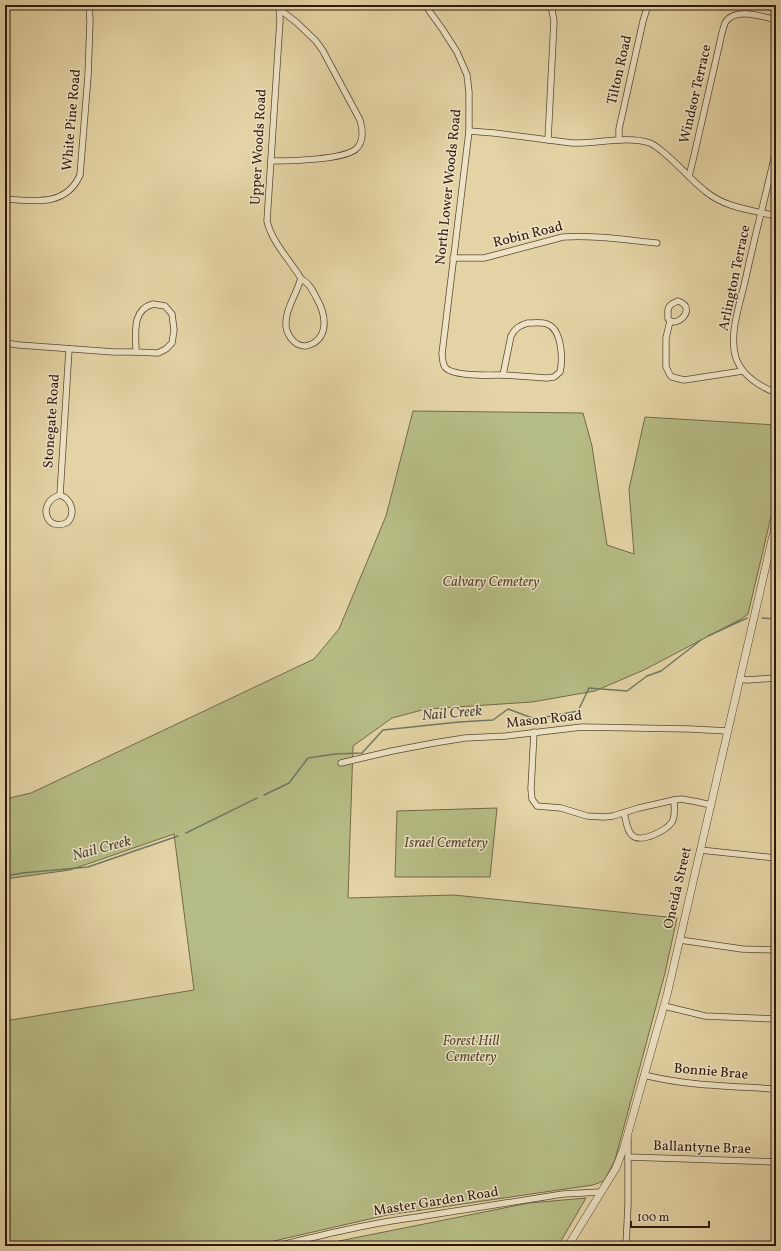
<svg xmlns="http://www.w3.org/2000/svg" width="781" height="1251" viewBox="0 0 781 1251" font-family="Vollkorn,serif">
<rect width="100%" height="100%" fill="#e4d4a5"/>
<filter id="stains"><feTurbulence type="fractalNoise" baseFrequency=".005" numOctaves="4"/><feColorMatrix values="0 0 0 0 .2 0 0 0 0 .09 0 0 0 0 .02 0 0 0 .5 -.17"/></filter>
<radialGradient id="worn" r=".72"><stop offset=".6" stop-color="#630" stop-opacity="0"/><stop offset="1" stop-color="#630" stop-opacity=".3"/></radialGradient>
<!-- green -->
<g fill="#b6bc85" stroke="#726a4a">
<polygon points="413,411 583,413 592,446 607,545 634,554 629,489 645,417 776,425 776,496 748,614 741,619 644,670 595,691 532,702 426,709 392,718 353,746 348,898 454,895 677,918 665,973 615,1160 604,1181 593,1185 387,1215 252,1246 5,1246 5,1021 194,990 174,834 70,870 5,879 5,799 31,793 314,659 339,629 386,516"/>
<polygon points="497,808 490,877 395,877 397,811"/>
<polygon points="586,1198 558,1246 314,1246 529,1203"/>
</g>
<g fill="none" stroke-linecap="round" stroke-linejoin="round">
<!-- stream -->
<g stroke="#6d7967" stroke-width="1.5">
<polyline points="762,618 776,619"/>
<polyline points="708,636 747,618"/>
<polyline points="264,795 289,783 308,758 335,754 362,753 383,730 459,722 493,720 508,709 535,719 578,711 589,688 627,691 647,676 661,671 701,640"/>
<polyline points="186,833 257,798"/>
<polyline points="5,876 22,873 88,867 178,836"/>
</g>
<defs>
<g id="minor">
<path d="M279,5L280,20L267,221C272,243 291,261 302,280"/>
<path d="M425,5L443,30L457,52L467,75L469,92V131L442,354C443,358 442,363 445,367C452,377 491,375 503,375"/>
<path d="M469,131L494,133L572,143C596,144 627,135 650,143C655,145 659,149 663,152C678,164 690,179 705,191C725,208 752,210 776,216"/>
<polyline points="548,140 554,21 551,5"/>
<polyline points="619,140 619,129 643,21 648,5"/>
<path d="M776,149C767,192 755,234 746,277C741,301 728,334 736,358C742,376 759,386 776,393"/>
<path d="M271,161C289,161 343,160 356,149C364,142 363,129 360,120L323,51L316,41L296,22L279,9"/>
<path d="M689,176L693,160L720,42C721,36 723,29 725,23C734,7 762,16 776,20"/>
<path d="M5,199C34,201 66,207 80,175L88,76L90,21L89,5"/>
<path d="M453,258H484L563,237C594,235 626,240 657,243"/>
<path d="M302,280C309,282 314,293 317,299C325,313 329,333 314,343C311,344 308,346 305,346C293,346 285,332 286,322C286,308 296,295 300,281Z"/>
<path d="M678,301C698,308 677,328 669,320C667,318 668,318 668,314C667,306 671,304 678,301Z"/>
<path d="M153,304L165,306L172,314L174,330L172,343L166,349L158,353L136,352C136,334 131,310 153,304Z"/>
<polyline points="670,321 666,338 666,367 670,375 672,377 684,380 743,371"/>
<path d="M528,323C534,323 541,322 547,324C562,329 563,359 560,372L554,377L547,378L503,375L511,336C515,328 520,325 528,323Z"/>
<polyline points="5,343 19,345 114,352 136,352"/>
<polyline points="60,495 69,349"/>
<path d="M60,495C71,499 76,512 68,522C46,534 36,502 60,495Z"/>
<polyline points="740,679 747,680 776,678"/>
<polyline points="534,732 531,789 532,799 537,806 561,808 587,816 604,817 613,816 639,808 674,800 681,799 698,802 711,805"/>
<polyline points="341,763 392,751 434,743 465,738 506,736 582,727 690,729 728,731"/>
<path d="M624,813C626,820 627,832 633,836C642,843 667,830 672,822C676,815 674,807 674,800"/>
<polyline points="700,850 776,858"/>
<polyline points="680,940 742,949 776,950"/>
<polyline points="664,1006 705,1016 776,1019"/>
<path d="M644,1075C687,1086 732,1086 776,1089"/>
<polyline points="628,1157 776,1162"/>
<path d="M276,1246C323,1235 370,1223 418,1217L563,1194L601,1192"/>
<polyline points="626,1246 628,1205 628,1138"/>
</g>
<polyline id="tertiary" points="568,1246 616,1168 624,1147 667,995 776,522"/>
</defs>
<!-- minor casing -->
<use href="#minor" stroke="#5c4735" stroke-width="7"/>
<!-- tertiary casing -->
<use href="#tertiary" stroke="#5c4735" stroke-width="8"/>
<!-- minor -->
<use href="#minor" stroke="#ede3c4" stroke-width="5.5"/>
<!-- tertiary -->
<use href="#tertiary" stroke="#ede3c4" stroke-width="7"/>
</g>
<g text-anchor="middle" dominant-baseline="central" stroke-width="3" stroke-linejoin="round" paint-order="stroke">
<!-- street labels -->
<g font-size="14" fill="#2f1810" stroke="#ede3c4">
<text transform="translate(620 70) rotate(-77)">Tilton Road</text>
<text transform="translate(696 94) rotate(-77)">Windsor Terrace</text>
<text transform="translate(72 120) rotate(-85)">White Pine Road</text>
<text transform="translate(259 147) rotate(-87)">Upper Woods Road</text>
<text transform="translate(449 187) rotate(-84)">North Lower Woods Road</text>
<text transform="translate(528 235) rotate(-14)">Robin Road</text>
<text transform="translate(735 278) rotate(-78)">Arlington Terrace</text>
<text transform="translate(52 421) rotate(-86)">Stonegate Road</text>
<text transform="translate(544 720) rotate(-6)">Mason Road</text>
<text transform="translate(678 888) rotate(-77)">Oneida Street</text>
<text transform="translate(711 1072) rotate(5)">Bonnie Brae</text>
<text transform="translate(702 1148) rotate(2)">Ballantyne Brae</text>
<text transform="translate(436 1202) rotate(-9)">Master Garden Road</text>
</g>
<!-- park labels -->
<g font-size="14" font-style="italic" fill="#584933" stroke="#ede3c4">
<text x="491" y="582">Calvary Cemetery</text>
<text x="446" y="843">Israel Cemetery</text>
<text x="471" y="1041">Forest Hill<tspan x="471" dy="16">Cemetery</tspan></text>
</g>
<!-- water labels -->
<g font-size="15" font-style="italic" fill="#4e483c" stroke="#ede3c4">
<text transform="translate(452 714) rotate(-5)">Nail Creek</text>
<text transform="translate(102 849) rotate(-15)">Nail Creek</text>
</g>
</g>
<!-- margin -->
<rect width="781" height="1251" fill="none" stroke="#e4d4a5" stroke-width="20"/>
<rect x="6" y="6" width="769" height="1239" fill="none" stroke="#2f1810" stroke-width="2"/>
<rect x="10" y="10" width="761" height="1231" fill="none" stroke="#2f1810"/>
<!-- scale -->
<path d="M631 1221v6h78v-6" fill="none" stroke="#2f1810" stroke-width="2"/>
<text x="637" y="1221" font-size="12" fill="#2f1810" stroke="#ede3c4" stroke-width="3" paint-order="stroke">100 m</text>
<rect width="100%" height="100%" filter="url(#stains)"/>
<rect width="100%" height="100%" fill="url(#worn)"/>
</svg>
